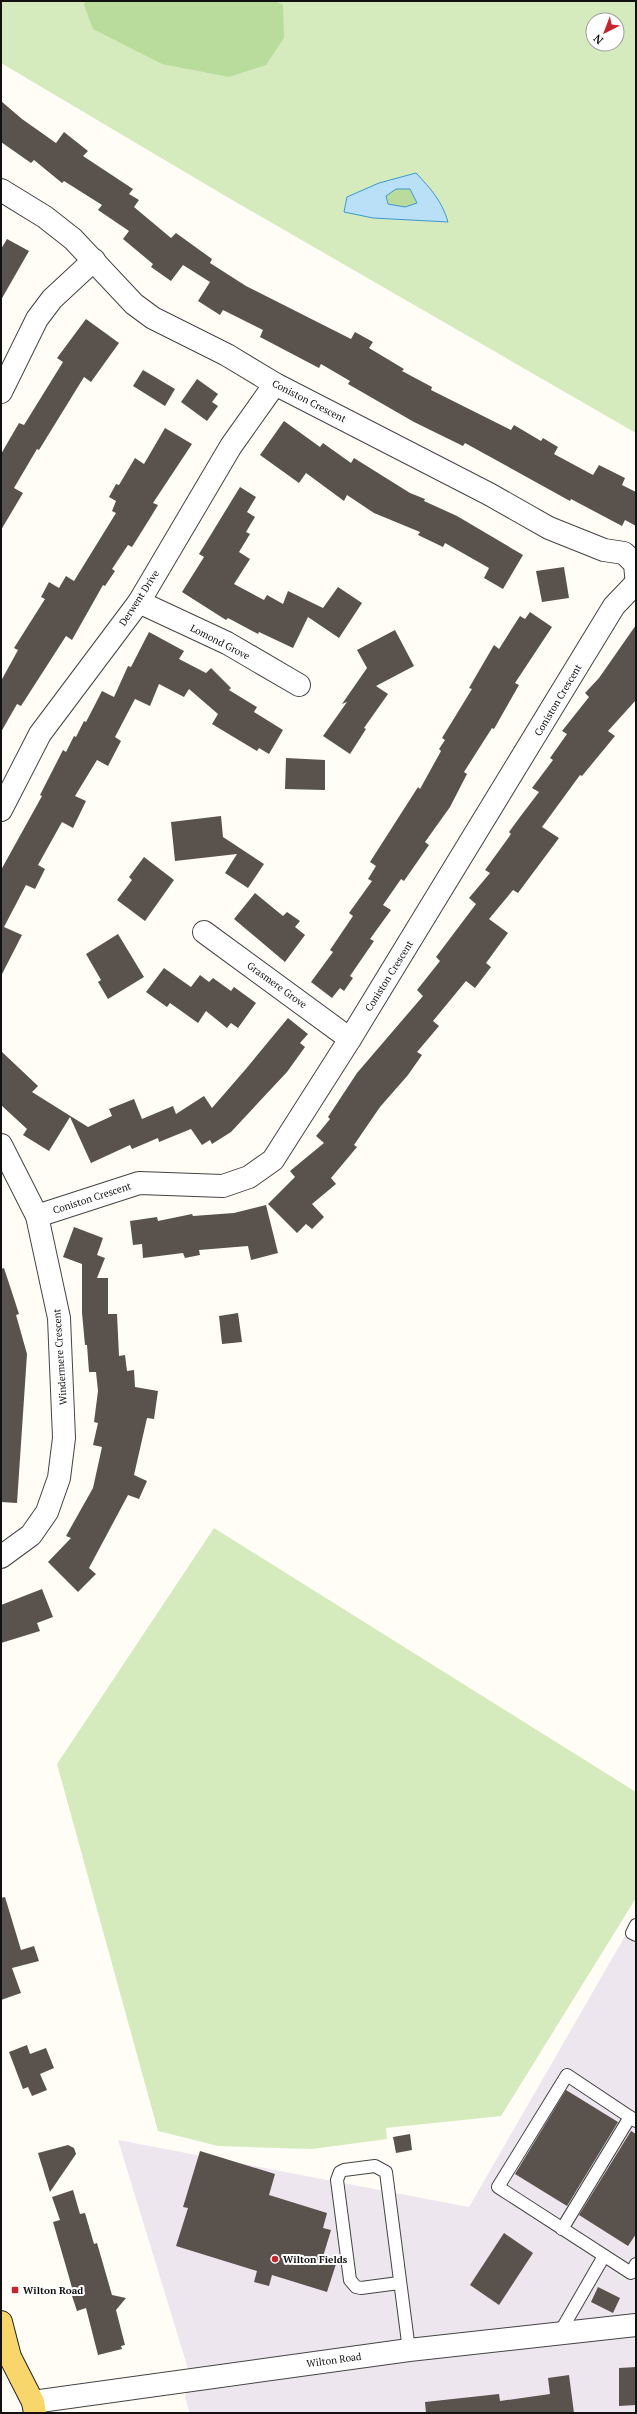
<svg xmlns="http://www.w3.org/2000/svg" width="637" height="2414" viewBox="0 0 637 2414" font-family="'PT Serif',serif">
<rect width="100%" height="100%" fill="#fffdf5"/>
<!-- industrial -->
<polygon fill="#eee6ef" points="636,1917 636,2413 190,2413 185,2398 189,2372 118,2140 469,2207"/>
<!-- green -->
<g fill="#d5ebbd" fill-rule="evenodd">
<path d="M1,1H636V433L227,197L1,63ZM593,20H617V44H593Z"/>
<polygon points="214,1528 636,1792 636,1898 501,2116 386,2128 387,2139 312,2149 218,2146 158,2131 57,1764"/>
</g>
<!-- forest -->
<g fill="#b9dc9c">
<polygon points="85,1 275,1 283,5 284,38 266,65 229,77 162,64 93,29 84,5"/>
<polygon points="396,189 410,189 417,203 405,207 388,204 386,196"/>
</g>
<!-- water -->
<path fill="#b9e0f7" stroke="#3f96cf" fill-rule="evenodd" d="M416,173C431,189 442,201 448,222L373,218L344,212L347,197L379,183ZM396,189H410L417,203L405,207L388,204L386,196Z"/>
<!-- building -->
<g fill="#5a524d">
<polygon points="1,101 22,119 56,143 64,132 88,151 83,156 133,189 129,194 139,200 134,207 171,238 176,233 212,259 210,263 246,286 351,339 355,332 373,342 369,348 404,369 402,371 432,387 431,390 511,430 514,425 541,441 543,438 558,447 554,454 593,475 599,465 625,478 622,485 636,492 636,526 625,520 622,526 571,499 570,501 465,443 463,446 414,422 348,384 350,381 321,364 319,368 260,337 263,330 223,310 220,315 198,301 210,282 183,265 171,281 151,267 153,264 123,239 129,231 98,210 102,205 64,181 62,183 34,160 31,163 1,142"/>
<polygon points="7,239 29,251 1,300 1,249"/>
<polygon points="86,319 119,343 91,382 84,377 39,450 37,449 14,488 23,493 1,530 1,454 19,423 24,425 63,362 57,358"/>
<polygon points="143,370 175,389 165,406 133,386"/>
<polygon points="197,379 218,394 212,402 218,406 207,421 181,402"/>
<polygon points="284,421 320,447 323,443 351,463 354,458 410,493 425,499 424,501 457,516 523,555 503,589 484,578 489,568 445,543 443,547 418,535 420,532 374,513 347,495 344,501 306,473 299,483 260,455"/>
<polygon points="165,428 192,444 153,503 158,505 152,515 132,547 128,545 112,569 115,571 105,586 103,585 72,640 66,636 21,706 17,704 1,732 1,681 18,650 14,648 45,599 41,597 49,582 59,588 66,576 74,581 116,513 112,511 116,501 109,497 116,484 119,485 135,458 144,464"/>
<polygon points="240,487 256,497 247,512 255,517 246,532 250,534 239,552 250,559 234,584 264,600 267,595 283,604 288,591 323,608 338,587 362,603 339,638 308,617 293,648 259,632 258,634 228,618 226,620 182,592 204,557 199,554"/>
<polygon points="564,567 569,598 542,602 536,571"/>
<polygon points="530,612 552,627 515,683 519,685 494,729 492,728 464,772 467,774 450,807 425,842 429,845 404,881 401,879 383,905 391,910 370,939 374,941 350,976 353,978 344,991 340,988 332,998 311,982 333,952 330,950 353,916 349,913 372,881 368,879 376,866 370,862 418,787 420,789 441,751 439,749 445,740 442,738 472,689 469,688 494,645 499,649 520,616 525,619"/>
<polygon points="636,625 636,700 608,731 615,736 582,776 580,775 542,827 559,838 518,893 513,890 489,919 508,933 486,963 491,967 475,988 466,981 433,1021 439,1026 417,1052 422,1055 408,1075 380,1107 354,1145 357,1147 331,1178 336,1184 312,1204 324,1217 312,1229 306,1224 297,1233 268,1204 295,1177 290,1171 324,1143 316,1136 330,1119 328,1117 357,1073 423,996 417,990 440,961 436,957 476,904 469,898 490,873 485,870 511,834 509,832 520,817 539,792 532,788 553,760 550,758 567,734 562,731 589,697 585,693 599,678"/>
<polygon points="395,630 414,666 376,686 388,694 364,728 366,729 350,754 323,736 347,702 342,704 367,668 357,650"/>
<polygon points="149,632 184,651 179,659 206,673 211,668 231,688 229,690 257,707 254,712 283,730 269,754 259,748 257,751 212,724 218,714 189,689 184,697 159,684 150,706 135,699 115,737 121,741 108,766 97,760 75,796 86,801 73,828 62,822 38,865 45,869 35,889 26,885 4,927 22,935 1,976 1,870 42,796 40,795 63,750 66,752 74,736 76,737 84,721 86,722 102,691 114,697 128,666 131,667"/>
<polygon points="286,758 325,760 325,790 285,789"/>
<polygon points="221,816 223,837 264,864 248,888 225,873 237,854 175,861 171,822"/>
<polygon points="144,857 174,880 145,921 117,900 132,880 129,877"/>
<polygon points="255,893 283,916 287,912 300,921 295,927 305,935 285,962 234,919"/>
<polygon points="118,934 144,977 108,999 98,982 101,980 86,954"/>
<polygon points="164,968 191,987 200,975 209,982 213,978 231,991 234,987 256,1003 238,1028 231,1023 227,1028 206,1011 198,1023 170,1003 167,1007 146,992"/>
<polygon points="288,1018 308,1034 300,1043 305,1047 287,1072 231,1132 212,1144 210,1140 202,1145 191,1129 159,1142 158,1138 132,1149 130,1145 91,1163 70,1117 49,1151 23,1135 27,1129 1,1105 1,1051 38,1086 32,1092 88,1127 112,1116 109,1109 134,1099 142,1119 173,1106 176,1114 204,1096 212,1108 245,1070"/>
<polygon points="266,1205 278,1253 251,1260 248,1246 199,1250 200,1255 185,1258 183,1253 143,1258 142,1244 133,1245 130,1221 157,1217 158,1221 192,1214 193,1216 234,1213"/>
<polygon points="74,1227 103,1238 97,1255 105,1258 97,1278 108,1278 108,1314 117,1314 119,1356 125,1355 127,1371 134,1370 135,1387 158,1391 154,1419 147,1418 134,1475 147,1481 139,1499 128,1495 89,1568 96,1574 78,1592 48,1562 71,1538 66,1536 93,1488 102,1447 93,1445 98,1423 94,1422 98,1391 96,1372 89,1372 87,1345 85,1345 82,1313 82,1264 63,1257"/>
<polygon points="4,1268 19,1314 16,1315 27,1354 17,1503 1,1502 1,1269"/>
<polygon points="238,1313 242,1342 222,1344 219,1316"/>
<polygon points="42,1589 53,1617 37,1623 40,1631 1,1643 1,1605"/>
<polygon points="5,1897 21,1950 34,1946 39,1961 12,1968 21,1993 1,2000 1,1898"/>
<polygon points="27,2045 30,2054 46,2048 54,2068 40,2074 47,2090 32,2096 28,2087 23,2089 9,2052"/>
<polygon points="566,2090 618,2122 567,2206 515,2174"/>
<polygon points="631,2131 636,2134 636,2234 628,2246 579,2215"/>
<polygon points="410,2134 412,2150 396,2153 393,2137"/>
<polygon points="68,2145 74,2148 76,2154 50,2192 38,2153"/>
<polygon points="200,2151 275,2174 269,2195 327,2213 323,2228 331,2230 322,2260 336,2264 327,2292 272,2275 269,2286 254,2282 257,2271 176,2246 188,2208 183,2207"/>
<polygon points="73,2190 80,2214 85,2213 94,2244 97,2243 112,2295 126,2298 116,2310 125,2345 121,2346 122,2349 98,2355 86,2308 77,2311 72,2296 74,2295 69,2277 53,2222 60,2220 52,2197"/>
<polygon points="504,2233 533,2253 499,2305 470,2285"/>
<polygon points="598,2287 620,2298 613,2313 591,2302"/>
<polygon points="636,2367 636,2405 619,2406 619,2368"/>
<polygon points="569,2375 574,2413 426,2413 425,2402 499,2394 500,2401 550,2394 548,2378"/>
</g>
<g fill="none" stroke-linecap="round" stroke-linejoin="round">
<defs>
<g id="lane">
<polyline points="636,1925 632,1933 636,1935"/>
<polyline points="636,2121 567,2075 498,2187 631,2273 636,2264"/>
<polyline points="562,2229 630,2117"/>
<polyline points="399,2283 361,2288 356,2287 350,2280 337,2180 340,2172 344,2170 375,2166 386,2172 409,2350"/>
<polyline points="559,2334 604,2256"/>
</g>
<g id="street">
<polyline points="1,190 45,217 73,239 134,304 153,318 227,355 275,384 489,494 549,528 604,550 624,553 635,564 636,575"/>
<polyline points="1,392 37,319 52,299 94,260"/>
<polyline points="139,602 227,643 299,685"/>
<polyline points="1,810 40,734 139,602 231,446 275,384"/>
<polyline points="204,932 350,1039"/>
<polyline points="1,1145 37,1216 59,1318 64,1438 59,1478 47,1512 31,1535 1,1557"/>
<polyline points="37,1216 139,1183 223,1186 249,1177 273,1160 350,1039 614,606 636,583"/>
<polyline points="33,2402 409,2350 636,2325"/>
</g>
<polyline id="primary" points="1,2322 10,2357 33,2402 35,2413"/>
</defs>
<!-- lane casing -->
<use href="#lane" stroke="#444" stroke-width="14"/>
<!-- street casing -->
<use href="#street" stroke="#444" stroke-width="24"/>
<!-- primary casing -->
<use href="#primary" stroke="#222" stroke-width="24"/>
<!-- lane -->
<use href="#lane" stroke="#fff" stroke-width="12"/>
<!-- street -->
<use href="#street" stroke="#fff" stroke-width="22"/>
<!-- primary -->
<use href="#primary" stroke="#f9d66b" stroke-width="22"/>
</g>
<!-- markers -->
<g fill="#c4262e" stroke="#fff" stroke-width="1.5">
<circle cx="275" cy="2259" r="4"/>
<rect x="11" y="2286" width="8" height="8" rx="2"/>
</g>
<g text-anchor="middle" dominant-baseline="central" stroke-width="4" stroke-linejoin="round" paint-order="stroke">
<!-- street labels -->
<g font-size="10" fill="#111" stroke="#fff">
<text transform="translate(309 401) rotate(27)">Coniston Crescent</text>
<text transform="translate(139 598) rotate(-57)">Derwent Drive</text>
<text transform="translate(220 642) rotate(27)">Lomond Grove</text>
<text transform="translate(558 700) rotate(-59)">Coniston Crescent</text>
<text transform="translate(389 976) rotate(-58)">Coniston Crescent</text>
<text transform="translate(277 985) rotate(36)">Grasmere Grove</text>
<text transform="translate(92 1198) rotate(-18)">Coniston Crescent</text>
<text transform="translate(60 1357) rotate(-94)">Windermere Crescent</text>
<text transform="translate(334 2360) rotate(-8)">Wilton Road</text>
</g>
<!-- poi labels -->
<g font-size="10" font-weight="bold" fill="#111" stroke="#fff" text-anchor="start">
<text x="283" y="2259">Wilton Fields</text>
<text x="23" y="2290">Wilton Road</text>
</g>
</g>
<!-- border -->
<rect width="637" height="2414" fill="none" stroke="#111111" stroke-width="4"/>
<!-- north arrow -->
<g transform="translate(605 32) rotate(222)"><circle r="19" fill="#ffffff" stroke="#a0a0a0"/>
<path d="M0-3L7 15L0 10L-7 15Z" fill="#c4262e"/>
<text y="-6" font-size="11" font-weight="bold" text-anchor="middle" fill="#111111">N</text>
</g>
</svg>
